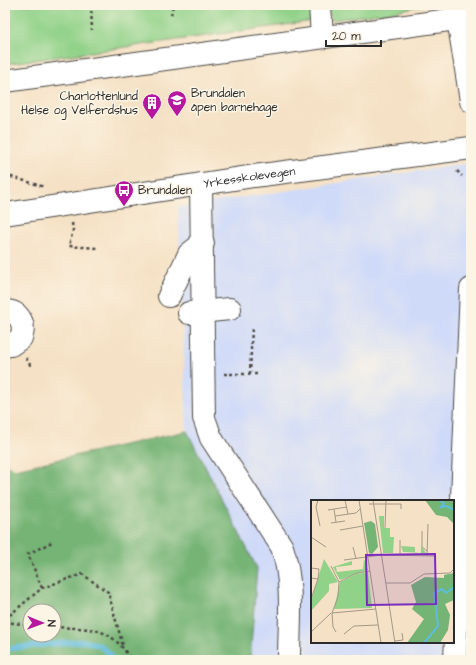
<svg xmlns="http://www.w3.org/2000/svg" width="476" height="665" viewBox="0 0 476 665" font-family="'Architects Daughter',sans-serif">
<rect width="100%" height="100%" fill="#fcf5e5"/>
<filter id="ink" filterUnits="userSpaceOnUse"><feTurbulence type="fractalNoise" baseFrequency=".025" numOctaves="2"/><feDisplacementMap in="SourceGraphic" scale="8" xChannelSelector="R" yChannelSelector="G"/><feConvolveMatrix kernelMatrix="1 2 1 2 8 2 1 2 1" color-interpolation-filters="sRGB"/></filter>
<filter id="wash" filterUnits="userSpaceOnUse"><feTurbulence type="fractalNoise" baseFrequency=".012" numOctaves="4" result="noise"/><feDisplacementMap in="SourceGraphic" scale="16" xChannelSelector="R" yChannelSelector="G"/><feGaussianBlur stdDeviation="0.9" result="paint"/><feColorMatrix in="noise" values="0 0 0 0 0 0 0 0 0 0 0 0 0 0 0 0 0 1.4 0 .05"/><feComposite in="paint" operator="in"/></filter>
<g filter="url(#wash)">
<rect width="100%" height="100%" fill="#f5e1c5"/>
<!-- built -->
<path fill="#cfdaf9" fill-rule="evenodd" d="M471,163V660H250L257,568L187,431L178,207ZM312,501H453V642H312Z"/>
<!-- green -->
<g fill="#91d289" stroke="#5e7e5a">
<polygon points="5,5 313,5 313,21 5,64"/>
<polygon points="326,5 423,5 393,12 332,20"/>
</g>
<!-- forest -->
<path fill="#74b475" stroke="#507050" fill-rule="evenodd" d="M187,431L257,568L250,660H5V464L15,469ZM30,611H54V635H30Z"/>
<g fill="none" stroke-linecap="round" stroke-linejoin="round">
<!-- stream -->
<polyline stroke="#5ebcdd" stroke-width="5.5" points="5,649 83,641 99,645 109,653 113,660"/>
</g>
</g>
<g filter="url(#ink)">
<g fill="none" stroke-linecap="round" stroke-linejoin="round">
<defs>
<g id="minor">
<polyline points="320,5 322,37"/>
<polyline points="456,6 471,101"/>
<polyline points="5,81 471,17"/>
<path d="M201,184L204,418L211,438L282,547C294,583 289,623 289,660"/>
<path id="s1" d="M5,214L254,176L471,148"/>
<polyline points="169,296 189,254 203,243"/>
<path d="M5,311C20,311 26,325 21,338L11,345L5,346"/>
<polyline points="189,313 230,309"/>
<polyline points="455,660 471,289"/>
</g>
</defs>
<!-- minor casing -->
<use href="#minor" stroke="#494642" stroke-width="24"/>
<!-- path -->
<g stroke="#494642" stroke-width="2.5" stroke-dasharray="3 3" stroke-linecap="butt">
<polyline points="91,5 92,30"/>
<polyline points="171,15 173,5"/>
<polyline points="457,171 462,176"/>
<polyline points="5,175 45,187"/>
<polyline points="72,223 73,230 69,246 97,248"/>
<polyline points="26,358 32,368"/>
<polyline points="224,374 260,374"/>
<polyline points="250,374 252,327"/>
<polyline points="42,588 28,554 54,541"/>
<polyline points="5,619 42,588 82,574 108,592 123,646"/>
<polyline points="5,622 30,625"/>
<path d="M54,627C91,629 110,625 131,660"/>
</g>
<!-- minor -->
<use href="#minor" stroke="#fff" stroke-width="22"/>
</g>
</g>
<!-- icons -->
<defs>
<symbol id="school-pin" viewBox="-11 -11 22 30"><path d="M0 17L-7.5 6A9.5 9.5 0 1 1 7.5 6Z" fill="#b5179e" stroke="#fcf5e5"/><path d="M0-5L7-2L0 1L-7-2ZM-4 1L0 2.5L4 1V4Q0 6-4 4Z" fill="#fff"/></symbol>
<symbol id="building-pin" viewBox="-11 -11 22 30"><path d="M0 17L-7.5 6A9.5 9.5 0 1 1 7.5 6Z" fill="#b5179e" stroke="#fcf5e5"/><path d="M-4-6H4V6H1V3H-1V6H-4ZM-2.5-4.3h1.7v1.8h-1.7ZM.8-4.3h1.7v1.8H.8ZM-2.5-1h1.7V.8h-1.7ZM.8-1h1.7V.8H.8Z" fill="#fff"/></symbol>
<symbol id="bus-pin" viewBox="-11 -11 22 30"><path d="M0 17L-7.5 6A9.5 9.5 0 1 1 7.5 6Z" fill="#b5179e" stroke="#fcf5e5"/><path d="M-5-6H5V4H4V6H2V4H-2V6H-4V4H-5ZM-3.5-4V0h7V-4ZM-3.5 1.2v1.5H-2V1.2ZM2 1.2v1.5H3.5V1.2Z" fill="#fff"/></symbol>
</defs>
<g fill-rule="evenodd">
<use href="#school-pin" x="166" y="89" width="22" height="30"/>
<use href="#building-pin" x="141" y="92" width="22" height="30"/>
<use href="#bus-pin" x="113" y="179" width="22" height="30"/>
</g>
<g text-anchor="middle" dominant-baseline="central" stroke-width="3" stroke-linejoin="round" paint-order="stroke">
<!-- poi labels -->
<g font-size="12" fill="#2b2b2b" stroke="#fcf5e5" text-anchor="start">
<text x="191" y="93">Brundalen<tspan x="191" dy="14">åpen barnehage</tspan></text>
<text x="138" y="96" text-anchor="end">Charlottenlund<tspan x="138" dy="14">Helse og Velferdshus</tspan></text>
<text x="138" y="190">Brundalen</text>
</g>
<!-- street labels -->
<g font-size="12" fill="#2b2b2b" stroke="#fcf5e5">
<text stroke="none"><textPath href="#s1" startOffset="247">Yrkesskolevegen</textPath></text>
</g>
</g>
<!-- overview -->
<g transform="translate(311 500)">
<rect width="143" height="143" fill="#f5e1c5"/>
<path d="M68,16H73V28H79V37H83L82,53H72ZM90,46L104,47V52L110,53V46L115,53L92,52ZM13,59L27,82L18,84V91L0,111V100ZM53,59L57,70L29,80L22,67L41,61V65L25,67L26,72L52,69ZM57,72L61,108L23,109L29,82L46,74Z" fill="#91d289"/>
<path d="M114,0H143V24L136,17L125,15ZM60,21L64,24L67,47L61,54L58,53L53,23ZM143,73V100L134,104L139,115L137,130L129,143H96L113,119L101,109L105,102L100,85L114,77L133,78V75Z" fill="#74b475"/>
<path fill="none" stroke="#5ebcdd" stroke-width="2" d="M128,0L133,3L130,7L136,6L143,10M113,143L127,126L123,93L131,89L135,93L143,87"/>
<path fill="none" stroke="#a49887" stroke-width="1" d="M7,0L5,7L9,26M34,0L37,14M48,0L70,143M62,0L84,143M58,4H90V9M23,9L25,22M17,10L36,7M24,16L45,13L49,9M20,23L34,21M74,28L75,0M29,30L52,26M111,31V47L116,51M0,37L15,47M42,47L45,59M89,55V40M116,56L117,24M33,60L70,55L125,56M20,66L28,82L46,73L59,71M0,68L8,69L7,79M0,78L7,79L0,99M75,83H99L113,74L139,73L143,69V57M21,113L65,109M0,132L20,113M25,132L22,127L21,113L27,97L28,82M33,134L43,126L67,125M84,141L92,140L91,133"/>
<path fill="#7b2cbf" fill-opacity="0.15" stroke="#7b2cbf" stroke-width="2" d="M124,54L125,104L56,105L55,55Z"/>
<rect width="143" height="143" fill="none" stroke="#2b2b2b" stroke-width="2"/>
</g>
<!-- margin -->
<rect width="476" height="665" fill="none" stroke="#fcf5e5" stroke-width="20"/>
<!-- north arrow -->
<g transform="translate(42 623) rotate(91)"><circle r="19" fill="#fcf5e5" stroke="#a8a49b"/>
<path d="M0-3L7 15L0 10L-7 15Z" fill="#b5179e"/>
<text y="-6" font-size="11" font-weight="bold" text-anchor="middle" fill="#2b2b2b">N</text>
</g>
<!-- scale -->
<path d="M326 40v6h55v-6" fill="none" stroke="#2b2b2b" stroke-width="2"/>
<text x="332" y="40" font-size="12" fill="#2b2b2b" stroke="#fcf5e5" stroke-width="3" paint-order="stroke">20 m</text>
</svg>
